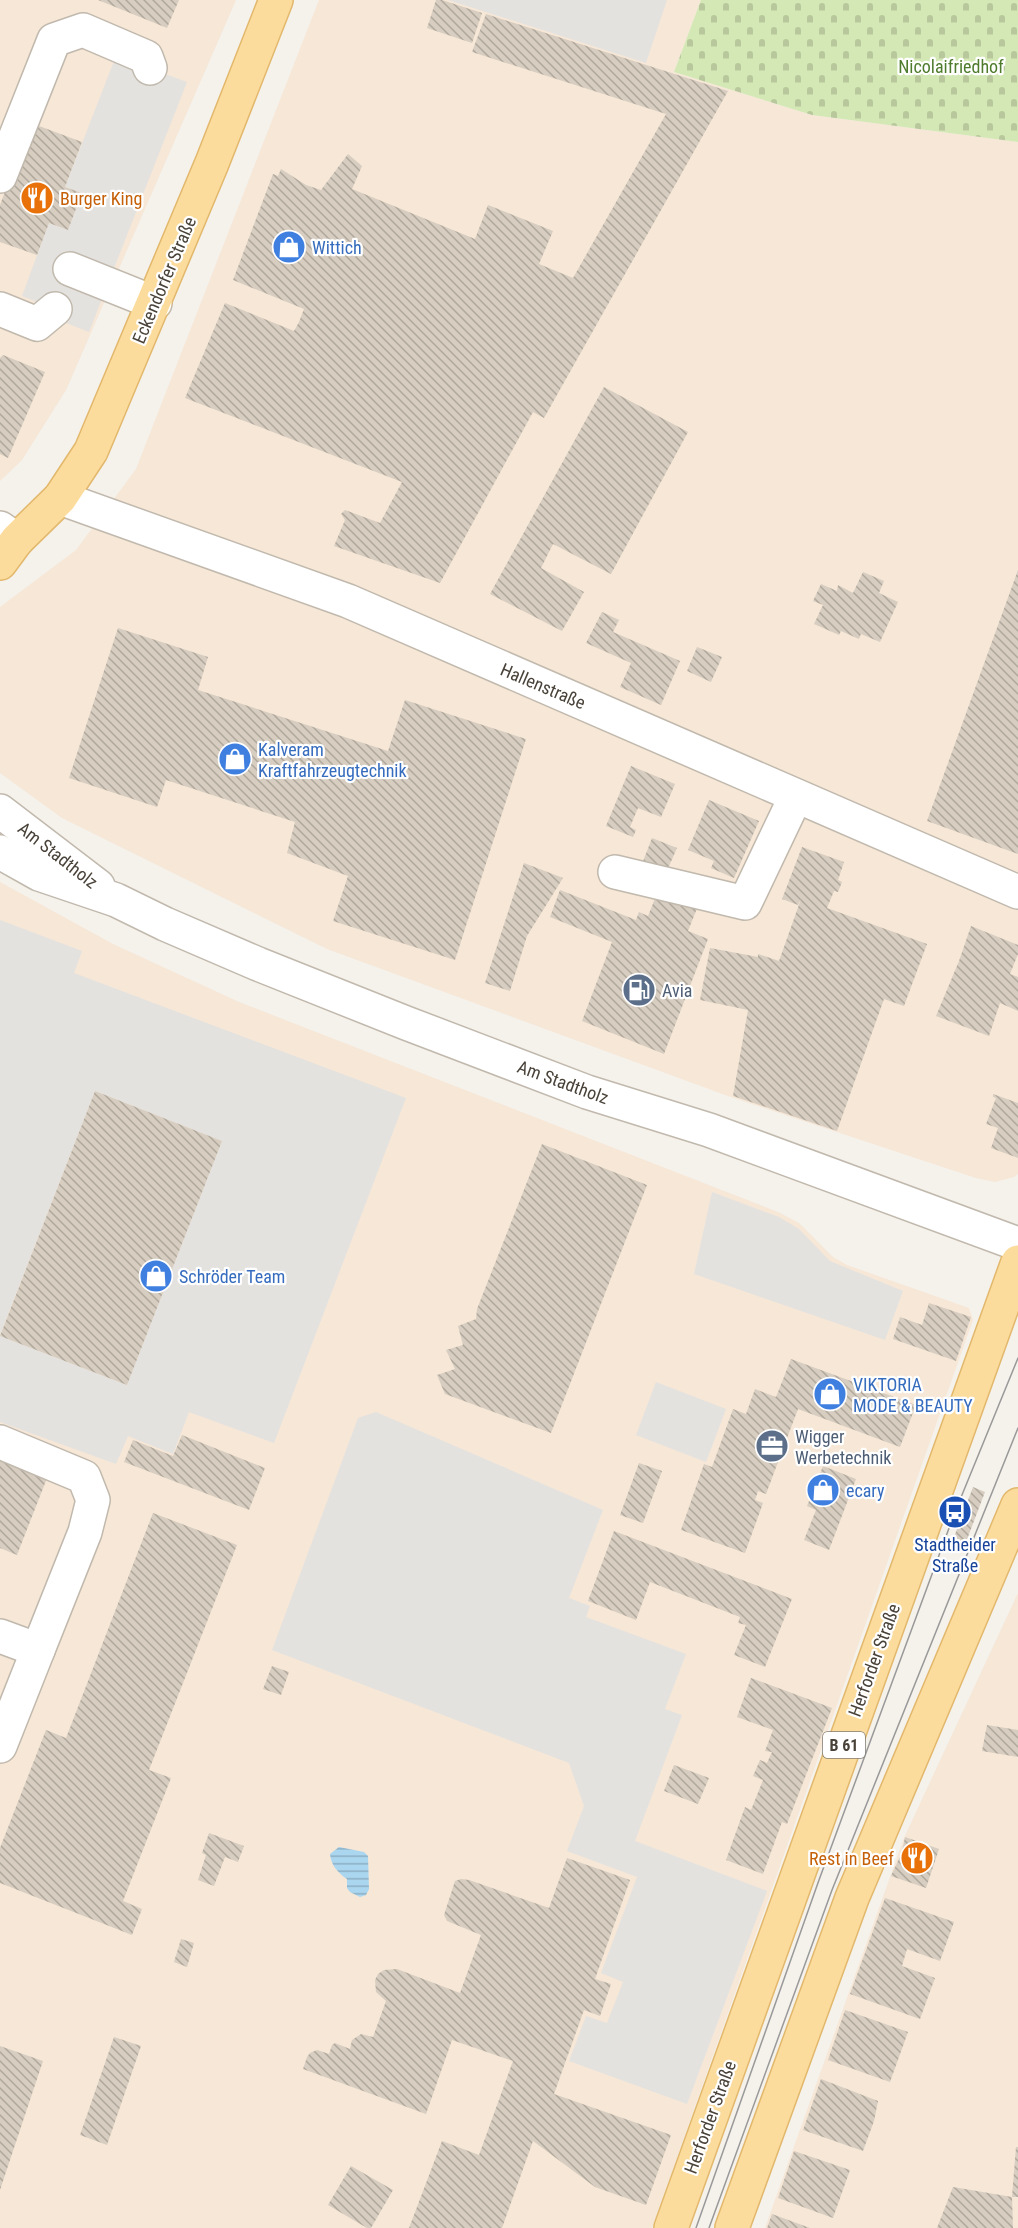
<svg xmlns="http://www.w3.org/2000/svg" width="1018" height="2228" viewBox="0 0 1018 2228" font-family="'Roboto Condensed',sans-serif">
<defs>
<pattern id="cemetery-stones" width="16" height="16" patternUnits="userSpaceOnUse" patternTransform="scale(1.5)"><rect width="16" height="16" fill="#d4e8b5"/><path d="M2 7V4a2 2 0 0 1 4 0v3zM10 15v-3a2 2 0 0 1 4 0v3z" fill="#b8c89c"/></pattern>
<pattern id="water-rules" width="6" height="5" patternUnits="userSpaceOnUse" patternTransform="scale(1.5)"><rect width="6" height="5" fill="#aad6ef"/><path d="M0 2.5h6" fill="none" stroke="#8cafc3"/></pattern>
<pattern id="building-back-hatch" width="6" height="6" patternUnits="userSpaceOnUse" patternTransform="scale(1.5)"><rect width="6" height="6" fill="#d7cdc0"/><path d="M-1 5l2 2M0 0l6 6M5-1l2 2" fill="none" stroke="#b0a89d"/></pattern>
</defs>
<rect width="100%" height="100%" fill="#f5f1eb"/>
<!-- commercial -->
<g fill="#f6e7d7">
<polygon points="0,0 236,0 66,390 22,460 0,481"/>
<polygon points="319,0 701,0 674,72 812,115 1018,142 1018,1174 1014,1177 995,1182 976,1178 728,1096 327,949 62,818 0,773 0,607 76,550 136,469"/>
<polygon points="0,882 113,944 239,1002 778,1212 799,1223 833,1257 847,1265 969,1308 973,1320 652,2228 0,2228"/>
<polygon points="1018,1593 1018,2228 765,2228 904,1838"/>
</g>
<!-- cemetery -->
<polygon fill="url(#cemetery-stones)" points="701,0 1018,0 1018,142 812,115 674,72"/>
<!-- parking -->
<g fill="#e4e2df">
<polygon points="448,0 667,0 646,63"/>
<polygon points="116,56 187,82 89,332 64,322 66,314 22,296 49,223 68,230 82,193 65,187"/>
<polygon points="0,920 82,951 74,973 406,1098 274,1443 189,1412 173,1454 128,1436 116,1464 0,1422 0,1336 127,1385 222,1141 95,1091 0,1335"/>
<polygon points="712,1192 779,1217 799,1229 830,1261 903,1291 885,1340 694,1274"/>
<polygon points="656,1382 726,1409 706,1462 636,1435"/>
<polygon points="376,1412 603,1510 569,1598 590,1606 586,1617 686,1654 665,1709 682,1715 635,1841 767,1891 687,2104 569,2061 586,2016 607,2023 623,1982 601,1973 637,1877 567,1851 584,1806 569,1763 272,1650 358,1418"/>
</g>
<!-- water -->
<path fill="url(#water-rules)" d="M339,1847L364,1852L368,1856L369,1889L366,1895L360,1897L350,1892L347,1888V1879C338,1873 331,1865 330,1854Z"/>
<!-- building -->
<g fill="url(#building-back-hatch)">
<polygon points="98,0 179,0 167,28"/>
<polygon points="436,0 442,0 482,13 472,43 427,28"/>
<polygon points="486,14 728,91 544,418 533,412 440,583 334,546 345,520 341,514 345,510 380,523 402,482 185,398 225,303 294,331 299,322 304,309 233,280 273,174 278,176 281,169 306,185 321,190 348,154 362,166 352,189 475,239 488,205 553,231 539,264 573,278 666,114 472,52"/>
<polygon points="31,123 82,142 65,187 82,193 68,230 49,223 37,255 0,242 0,205"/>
<polygon points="3,355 45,372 8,458 0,454 0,358"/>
<polygon points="604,387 688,432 611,574 553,544 541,568 584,592 562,631 490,594"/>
<polygon points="1018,570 1018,854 927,821"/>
<polygon points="863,572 884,581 879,593 898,602 880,642 861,634 859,639 841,631 839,635 814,624 823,605 813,601 821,584 837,591 838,585 853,593"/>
<polygon points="602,612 619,620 613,632 680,661 661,705 620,687 631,663 586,643"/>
<polygon points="118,628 208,657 198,690 388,751 405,700 526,739 455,960 333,921 348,876 287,853 295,822 166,780 157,807 69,778"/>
<polygon points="697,647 722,657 711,682 687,671"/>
<polygon points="631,766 675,784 661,817 638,808 630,827 636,830 633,837 606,826"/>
<polygon points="709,800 759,821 734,878 711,868 714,861 688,850"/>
<polygon points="652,838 677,848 666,873 642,864"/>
<polygon points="802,847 844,862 838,880 842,882 838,892 834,891 827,908 927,944 904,1006 884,999 837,1131 733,1096 748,1010 700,1000 710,948 758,957 758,954 779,961 801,899 798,905 782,899"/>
<polygon points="524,863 563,878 527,936 510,991 485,983"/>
<polygon points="560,890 636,920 639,912 648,916 658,891 698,906 688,931 708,939 664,1054 582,1021 612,942 550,917"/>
<polygon points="971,926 1018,945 1018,954 1010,974 1018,977 1018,1011 1000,1003 989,1036 936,1016 959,961"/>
<polygon points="95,1091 222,1141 127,1385 0,1336"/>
<polygon points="993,1094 1018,1103 1018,1158 991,1148 998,1128 986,1124 996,1098 993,1097"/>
<polygon points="542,1144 647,1185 551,1433 445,1394 437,1375 455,1369 446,1350 463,1345 458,1326 476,1319 477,1309"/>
<polygon points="929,1303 971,1317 956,1361 893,1339 900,1317 922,1325"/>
<polygon points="791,1359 916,1405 900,1447 798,1409 766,1494 758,1491 755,1500 763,1503 745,1553 681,1530 704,1464 712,1467 733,1409 746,1414 755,1389 776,1397"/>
<polygon points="182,1435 265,1468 249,1510 124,1462 133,1440 173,1456"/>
<polygon points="0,1454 49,1473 17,1555 0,1548"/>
<polygon points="639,1463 662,1471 643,1523 620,1515"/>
<polygon points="823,1466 856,1479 829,1550 804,1540 816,1510 807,1506"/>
<polygon points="973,1487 985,1492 963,1550 951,1545"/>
<polygon points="153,1513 237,1545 149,1770 171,1778 123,1901 142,1909 132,1935 0,1883 0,1848 46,1730 66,1738"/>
<polygon points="614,1531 792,1599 765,1667 734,1655 746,1625 738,1623 740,1617 650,1582 636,1620 588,1601"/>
<polygon points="272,1666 289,1672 281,1695 263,1689"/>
<polygon points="751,1678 832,1708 787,1824 782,1822 763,1874 726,1860 745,1807 751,1810 763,1780 753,1776 760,1760 767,1763 772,1752 765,1751 773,1730 737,1717"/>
<polygon points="987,1725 1018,1730 1018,1757 982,1751"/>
<polygon points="674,1765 709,1778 698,1804 664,1791"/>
<polygon points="209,1833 244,1846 238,1862 225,1857 214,1886 198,1880 206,1855 202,1853"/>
<polygon points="905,1837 939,1849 926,1888 891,1876 902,1852"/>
<polygon points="567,1858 630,1880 595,1979 611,1984 600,2016 584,2010 554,2094 671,2135 646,2205 595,2187 533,2141 502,2228 409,2228 442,2141 479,2155 513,2061 452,2040 426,2114 303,2069 307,2057 310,2053 317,2050 329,2054 332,2045 335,2043 350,2049 352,2040 361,2034 373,2037 386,2001 376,1992 375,1980 378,1974 384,1970 397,1969 460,1993 481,1935 447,1921 444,1915 455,1881 461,1879 469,1880 549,1908"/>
<polygon points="885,1898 954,1922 940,1961 907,1949 902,1966 935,1978 920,2019 850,1994"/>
<polygon points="181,1939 194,1943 187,1967 174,1962"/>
<polygon points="845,2010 908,2032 890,2082 828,2060"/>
<polygon points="114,2037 141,2046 107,2145 80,2135"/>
<polygon points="0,2046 43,2061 0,2190"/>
<polygon points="821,2079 878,2101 874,2121 863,2151 803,2130"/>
<polygon points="1016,2147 1018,2147 1018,2197 1012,2197"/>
<polygon points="794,2151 850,2170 833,2218 778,2198"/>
<polygon points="351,2166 393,2190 371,2228 367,2228 328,2205"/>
<polygon points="953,2187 1012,2197 1013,2228 937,2228"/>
<polygon points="772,2214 810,2228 767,2228"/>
</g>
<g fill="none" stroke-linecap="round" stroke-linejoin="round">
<defs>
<g id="minor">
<polyline points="0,176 54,40 83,30 146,57 150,68"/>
<polyline points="70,269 155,303"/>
<polyline points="0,309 37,324 55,309"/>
<polyline points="60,498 348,601 1018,892"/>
<polyline points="0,528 17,540"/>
<polyline points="0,811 98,886"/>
<polyline points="0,852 39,874 116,900 165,924 258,964 406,1023 587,1092 709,1130 1018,1244"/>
<polyline points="615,872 745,903 796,796"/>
<polyline points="0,1442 84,1477 93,1500 85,1532 38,1650 0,1636"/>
<polyline points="0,1746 38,1650"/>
</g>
<g id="major">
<polyline points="0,563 17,540 60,498 91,451 212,163 276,0"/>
<polyline points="671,2228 1018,1262"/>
<polyline points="732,2228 852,1898 1018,1505"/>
</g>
</defs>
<!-- minor casing -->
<use href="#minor" stroke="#c1b9ad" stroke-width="36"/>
<!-- major casing -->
<use href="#major" stroke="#e2b86c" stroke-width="36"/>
<!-- minor -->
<use href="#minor" stroke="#fff" stroke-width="33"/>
<!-- major -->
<use href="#major" stroke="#fcdc9d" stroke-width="33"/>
<!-- tram -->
<g stroke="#999" stroke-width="1.5">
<polyline points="696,2228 819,1880 955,1512 1018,1358"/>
<polyline points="709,2228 832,1890 1018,1428"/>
</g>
</g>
<!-- icons -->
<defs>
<symbol id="restaurant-disc" viewBox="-11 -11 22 22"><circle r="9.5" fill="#e8710a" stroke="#fff"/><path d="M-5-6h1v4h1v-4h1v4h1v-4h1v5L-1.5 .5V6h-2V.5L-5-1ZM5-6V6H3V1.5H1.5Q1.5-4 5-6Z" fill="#fff"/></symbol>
<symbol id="shop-disc" viewBox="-11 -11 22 22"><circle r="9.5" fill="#3f7fe0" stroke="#fff"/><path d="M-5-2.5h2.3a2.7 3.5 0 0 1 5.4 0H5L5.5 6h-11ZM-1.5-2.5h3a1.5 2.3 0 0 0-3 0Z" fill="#fff"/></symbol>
<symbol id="fuel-disc" viewBox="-11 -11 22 22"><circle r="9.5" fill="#5c6f8a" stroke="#fff"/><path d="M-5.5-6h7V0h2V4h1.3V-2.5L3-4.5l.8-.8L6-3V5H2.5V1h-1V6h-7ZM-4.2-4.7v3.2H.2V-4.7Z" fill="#fff"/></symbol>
<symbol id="office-disc" viewBox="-11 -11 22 22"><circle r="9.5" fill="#5c6f8a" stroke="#fff"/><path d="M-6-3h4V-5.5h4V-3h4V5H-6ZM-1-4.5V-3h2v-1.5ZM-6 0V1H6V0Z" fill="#fff"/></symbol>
<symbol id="bus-disc" viewBox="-11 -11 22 22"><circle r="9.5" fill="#1a4fb4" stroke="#fff"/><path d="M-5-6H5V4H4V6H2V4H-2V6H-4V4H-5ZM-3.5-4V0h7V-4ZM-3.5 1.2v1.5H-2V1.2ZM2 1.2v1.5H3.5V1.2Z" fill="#fff"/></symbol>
</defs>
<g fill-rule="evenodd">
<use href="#restaurant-disc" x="18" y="179" width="38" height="38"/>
<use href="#shop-disc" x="270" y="228" width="38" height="38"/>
<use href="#shop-disc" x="216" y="740" width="38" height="38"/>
<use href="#fuel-disc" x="620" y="971" width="38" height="38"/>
<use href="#shop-disc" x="137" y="1257" width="38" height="38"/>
<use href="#shop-disc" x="811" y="1375" width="38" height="38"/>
<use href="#office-disc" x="753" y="1427" width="38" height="38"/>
<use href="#shop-disc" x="804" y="1471" width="38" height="38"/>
<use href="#bus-disc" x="936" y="1493" width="38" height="38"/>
<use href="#restaurant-disc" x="898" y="1839" width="38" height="38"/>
</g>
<g text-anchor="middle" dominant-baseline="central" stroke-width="4.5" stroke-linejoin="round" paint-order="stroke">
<!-- shield labels -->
<rect fill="#fff" stroke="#807b74" stroke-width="1.5" x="823" y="1732" width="42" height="26" rx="4.5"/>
<g font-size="16" font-weight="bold" fill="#494239">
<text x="844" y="1745">B 61</text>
</g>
<!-- park labels -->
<g font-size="18" fill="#4e7b2c" stroke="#fff">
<text x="951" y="66">Nicolaifriedhof</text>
</g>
<!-- food labels -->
<g font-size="18" fill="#c56008" stroke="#fff" text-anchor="start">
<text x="60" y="198">Burger King</text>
<text x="894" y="1858" text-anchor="end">Rest in Beef</text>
</g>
<!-- shop labels -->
<g font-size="18" fill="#366cbe" stroke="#fff" text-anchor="start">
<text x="312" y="247">Wittich</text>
<text x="258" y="749">Kalveram<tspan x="258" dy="21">Kraftfahrzeugtechnik</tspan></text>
<text x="179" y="1276">Schröder Team</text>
<text x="853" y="1384">VIKTORIA<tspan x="853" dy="21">MODE &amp; BEAUTY</tspan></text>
<text x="846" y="1490">ecary</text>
</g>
<!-- street labels -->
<g font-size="18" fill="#494239" stroke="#fff">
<text transform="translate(164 280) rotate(-67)">Eckendorfer Straße</text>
<text transform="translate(543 686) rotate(23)">Hallenstraße</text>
<text transform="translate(58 855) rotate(38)">Am Stadtholz</text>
<text transform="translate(563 1082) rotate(20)">Am Stadtholz</text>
<text transform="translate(874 1660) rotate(-70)">Herforder Straße</text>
<text transform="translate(710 2117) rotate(-70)">Herforder Straße</text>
</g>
<!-- service labels -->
<g font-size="18" fill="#4e5e75" stroke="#fff" text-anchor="start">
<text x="662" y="990">Avia</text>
<text x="795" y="1436">Wigger<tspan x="795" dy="21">Werbetechnik</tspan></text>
</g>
<!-- transit labels -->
<g font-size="18" fill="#164399" stroke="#fff">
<text x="955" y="1544">Stadtheider<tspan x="955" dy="21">Straße</tspan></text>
</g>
</g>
</svg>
